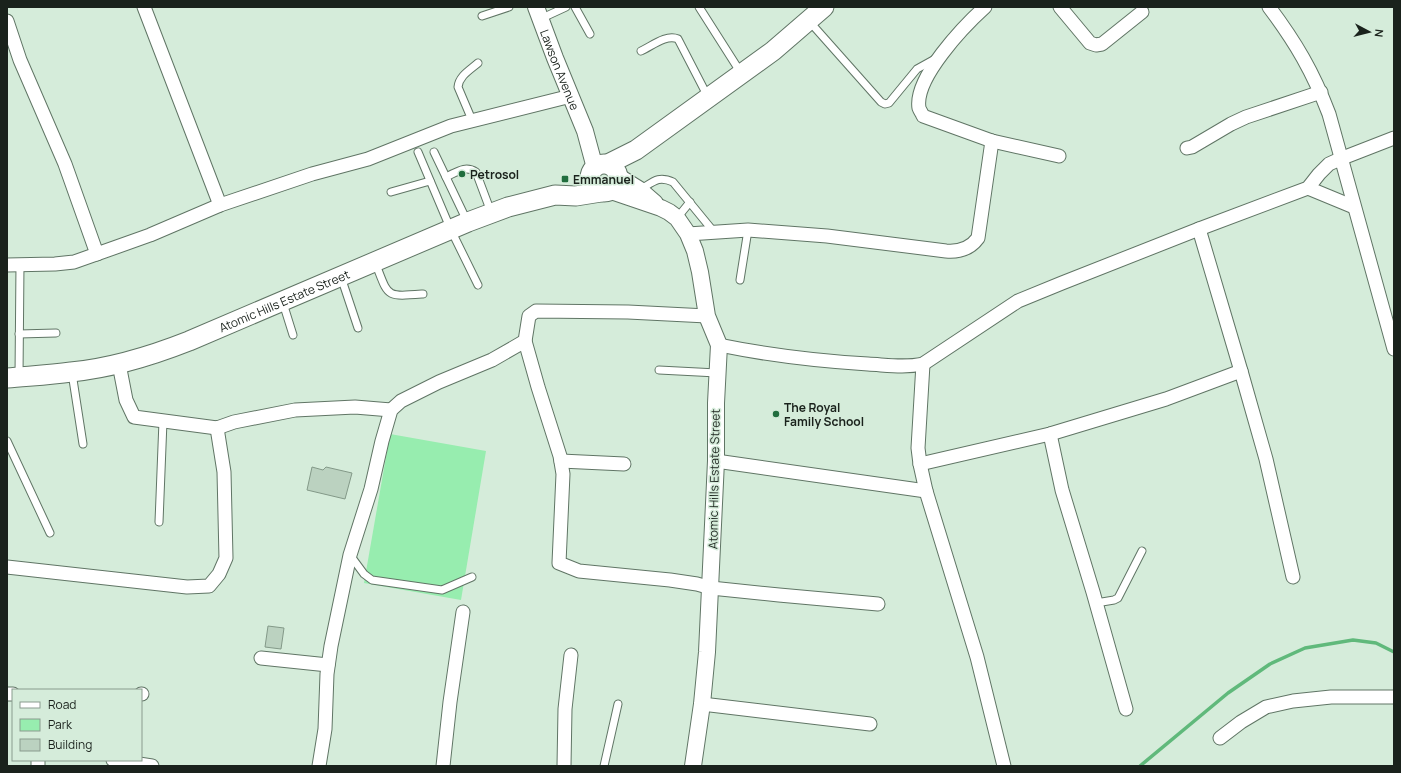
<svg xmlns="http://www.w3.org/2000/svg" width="1401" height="773" viewBox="0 0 1401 773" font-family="Manrope,sans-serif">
<rect width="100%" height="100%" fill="#d5ecda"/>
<!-- green -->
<polygon fill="#97edaf" points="390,434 486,451 461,600 364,583"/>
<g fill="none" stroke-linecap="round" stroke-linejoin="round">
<!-- stream -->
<polyline stroke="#60b97b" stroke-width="3.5" points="1140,766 1228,693 1270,664 1305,648 1353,640 1376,643 1394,652"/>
</g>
<!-- building -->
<g fill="#bbd2c0" stroke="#839988">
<polygon points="312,467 323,470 326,467 352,473 345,499 307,490"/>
<polygon points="268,626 284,628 281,649 265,647"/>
</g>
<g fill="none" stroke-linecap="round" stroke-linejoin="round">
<defs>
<g id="service">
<polyline points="575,7 590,34"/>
<polyline points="699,7 741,73"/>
<polyline points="482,16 509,7"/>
<polyline points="540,19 566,7"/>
<polyline points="809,21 881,102 885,104 889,103 917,69 935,59"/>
<path d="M641,51C652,46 666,34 678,39L708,97"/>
<path d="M472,120L458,87C459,76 470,70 478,63"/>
<polyline points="418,152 451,230 478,285"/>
<polyline points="434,152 467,221"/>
<path d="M446,177C457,172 465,165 476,172L491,212"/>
<path d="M640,190C653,182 658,175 673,182L714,232"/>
<polyline points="391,192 430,181"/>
<polyline points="677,218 690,202"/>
<path d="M375,262C389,297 384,297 423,294"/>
<polyline points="341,277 358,328"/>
<polyline points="740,280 748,230"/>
<polyline points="283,303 293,335"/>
<polyline points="19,334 56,333"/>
<polyline points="659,370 717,373"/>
<polyline points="72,373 83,444"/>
<polyline points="19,376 20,264"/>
<polyline points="7,441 50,533"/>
<polyline points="159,522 163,421"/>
<polyline points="350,555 364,574 372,580 442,590 472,577"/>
<polyline points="1096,603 1114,600 1118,598 1142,551"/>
<polyline points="604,766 618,704"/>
</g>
<g id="minor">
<polyline points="144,7 220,205"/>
<path d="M985,7C964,26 914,78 919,108C920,111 922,113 923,116L992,141L1059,156"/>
<polyline points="1060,7 1090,43 1096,45 1102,44 1142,12"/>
<path d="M1269,7C1296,43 1313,72 1329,114L1394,349"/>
<polyline points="7,21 20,60 65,164 97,254"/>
<polyline points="1187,148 1192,147 1231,124 1246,117 1321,92"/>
<polyline points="1308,188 1354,207"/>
<polyline points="1199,229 1241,371 1266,459 1293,577"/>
<path d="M688,234L748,230L827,236L946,251C958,252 970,249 978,238L992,141"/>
<polyline points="7,265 55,264 74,262 150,235 220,205 312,174 368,159 451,126 571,96"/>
<polyline points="525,341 538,387 560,456 563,474 559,563 579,571 670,580 697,584 711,588 779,595 878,604"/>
<path d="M719,345C768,355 818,361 868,364C887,365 904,368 923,364L1018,301L1062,283L1199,229L1308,188L1319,174L1329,164L1340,159L1394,138"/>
<polyline points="119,364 126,400 134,417 217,428 234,422 295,410 355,407 391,410"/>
<polyline points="923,364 918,448 920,464 926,491 977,657 1004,766"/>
<polyline points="1050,434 1062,490 1093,592 1126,709"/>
<polyline points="561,461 624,464"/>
<polyline points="716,461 926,491"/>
<polyline points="920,464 1050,434 1166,399 1241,371"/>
<polyline points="7,567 187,587 209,586 219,574 226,558 224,472 217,428"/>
<polyline points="261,658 328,665"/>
<polyline points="7,694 13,694"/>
<polyline points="141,694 142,694"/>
<polyline points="702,704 870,724"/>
<polyline points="1220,738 1241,722 1266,707 1293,701 1331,697 1394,697"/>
<polyline points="113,760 152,766"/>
<polyline points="38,766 38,760"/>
<polyline points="319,766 325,729 327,674 331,646 350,555 371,489 382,441 391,410 401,401 439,382 492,360 525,341 529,316 536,311 628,312 707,316"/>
<polyline points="443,766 450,702 463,612"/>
<polyline points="564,766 565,709 571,655"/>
</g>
<g id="tertiary">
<path id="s1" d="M536,7L555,58L585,131L595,168"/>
<polyline points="619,177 640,190 655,203"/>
<polyline points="611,191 661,208 669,212 677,218 688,234 695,251 700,272 707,316 719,345 716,403 716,461 707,652 702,704 693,766"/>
</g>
<g id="secondary">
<circle cx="604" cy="178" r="14"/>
<polyline points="608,164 636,150 773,51 824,7"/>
<path id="s2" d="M7,378C28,376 50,375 71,372C112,368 151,356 189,341L468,222L508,207L555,195L576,196L601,192"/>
</g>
</defs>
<!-- service casing -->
<use href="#service" stroke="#607565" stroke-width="9"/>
<!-- minor casing -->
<use href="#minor" stroke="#607565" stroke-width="15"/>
<!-- tertiary casing -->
<use href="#tertiary" stroke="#607565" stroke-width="18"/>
<!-- secondary casing -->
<use href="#secondary" stroke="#607565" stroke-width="21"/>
<!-- service -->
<use href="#service" stroke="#fff" stroke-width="7"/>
<!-- minor -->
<use href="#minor" stroke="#fff" stroke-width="13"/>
<!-- tertiary -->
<use href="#tertiary" stroke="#fff" stroke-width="16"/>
<!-- secondary -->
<use href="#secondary" stroke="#fff" stroke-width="19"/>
</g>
<!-- markers -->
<g fill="#216e3e" stroke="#d5ecda" stroke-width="1.5">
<circle cx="462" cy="174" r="4"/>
<rect x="561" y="175" width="8" height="8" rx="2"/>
<circle cx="776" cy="414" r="4"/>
</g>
<g text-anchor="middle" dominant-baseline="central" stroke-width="3" stroke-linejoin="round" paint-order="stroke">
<!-- street labels -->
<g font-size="12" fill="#1a221c" stroke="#d5ecda">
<text stroke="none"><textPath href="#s1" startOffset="67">Lawson Avenue</textPath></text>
<text stroke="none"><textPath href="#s2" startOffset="290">Atomic Hills Estate Street</textPath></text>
<text transform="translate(714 479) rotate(-89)">Atomic Hills Estate Street</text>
</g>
<!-- poi labels -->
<g font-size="12" font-weight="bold" fill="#1a221c" stroke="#d5ecda" text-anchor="start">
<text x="470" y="174">Petrosol</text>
<text x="573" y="179">Emmanuel</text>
<text x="784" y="407">The Royal<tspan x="784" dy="14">Family School</tspan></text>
</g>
</g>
<!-- border -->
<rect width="1401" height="773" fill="none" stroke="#1a221c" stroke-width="16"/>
<!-- legend -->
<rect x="12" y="689" width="130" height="72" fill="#d5ecda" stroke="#8a9b8e"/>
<rect x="20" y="702" width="20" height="6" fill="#ffffff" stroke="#8a9b8e"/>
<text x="48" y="709" font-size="12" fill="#1a221c">Road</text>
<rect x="20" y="719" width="20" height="12" fill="#97edaf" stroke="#8a9b8e"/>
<text x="48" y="729" font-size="12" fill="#1a221c">Park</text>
<rect x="20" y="739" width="20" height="12" fill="#bbd2c0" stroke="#8a9b8e"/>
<text x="48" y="749" font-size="12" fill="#1a221c">Building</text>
<!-- north arrow -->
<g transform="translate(1369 32) rotate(97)" stroke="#d5ecda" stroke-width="3" paint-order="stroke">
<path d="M0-3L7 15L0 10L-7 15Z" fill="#1a221c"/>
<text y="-6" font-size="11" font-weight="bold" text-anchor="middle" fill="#1a221c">N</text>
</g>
</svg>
